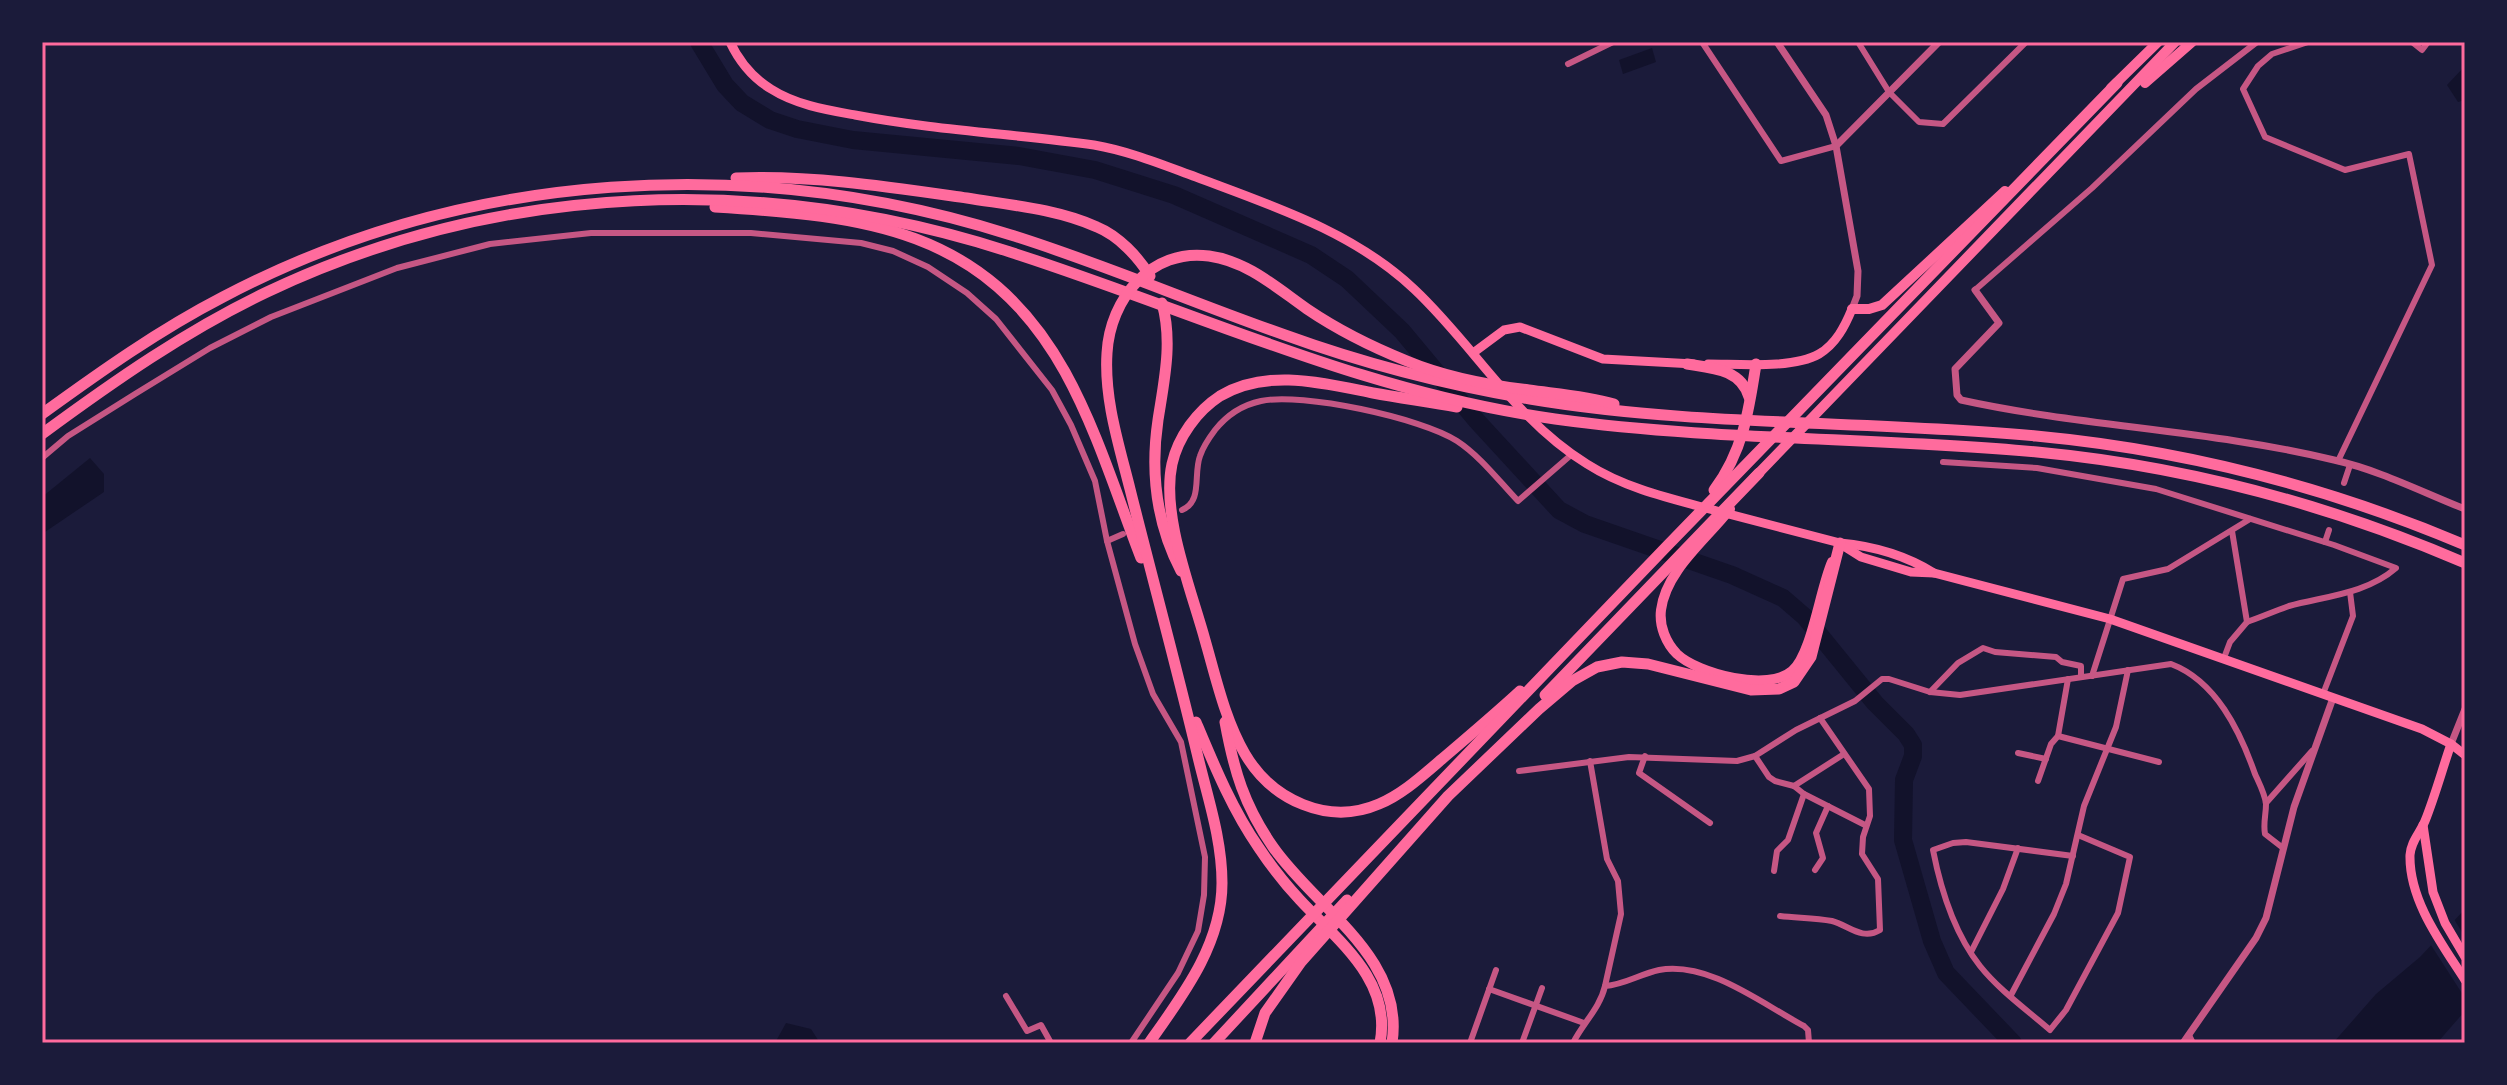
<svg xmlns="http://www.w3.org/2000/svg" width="2507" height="1085" viewBox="0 0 2507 1085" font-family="Cabin,sans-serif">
<rect width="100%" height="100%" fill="#1b1b3a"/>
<!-- water -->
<g fill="#12122b">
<polygon points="1652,48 1656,62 1623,74 1619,60"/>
<polygon points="2465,66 2465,100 2458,102 2447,85"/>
<polygon points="90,458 104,474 104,492 42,534 42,497"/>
<polygon points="2465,909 2465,1011 2437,1043 2333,1043 2376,994 2420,957"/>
<polygon points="786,1023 811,1029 820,1043 770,1043 776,1041"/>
</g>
<!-- pier -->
<polygon fill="#1b1b3a" points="2452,916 2465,937 2465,998 2429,942"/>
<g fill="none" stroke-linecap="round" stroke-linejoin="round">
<!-- river -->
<polyline stroke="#12122b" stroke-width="18" points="699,42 725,85 742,103 770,120 797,129 853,140 1019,156 1095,170 1174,195 1311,255 1347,279 1402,331 1477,421 1559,510 1585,524 1732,575 1783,598 1805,617 1875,703 1906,734 1913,745 1913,756 1904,780 1903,840 1932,941 1946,973 2013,1043"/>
<!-- minor -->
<g stroke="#c65784" stroke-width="6">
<polyline points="1702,42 1781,161 1836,146"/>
<polyline points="1858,42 1889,92 1919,122 1943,124 2026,42"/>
<polyline points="2308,42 2272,54 2258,66 2243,89 2265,137 2345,170 2409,154 2432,265 2338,461"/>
<polyline points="2412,42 2422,50 2428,42"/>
<polyline points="1568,64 1613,42"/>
<polyline points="1975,290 2092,188 2196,89 2257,42"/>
<polyline points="42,458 68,436 135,394 210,348 271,317 397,268 490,244 591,233 751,233 861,243 893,251 928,267 967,293 996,319 1052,390 1071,425 1095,481 1107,541 1135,644 1153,694 1181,742 1205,857 1204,895 1198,931 1178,973 1131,1043"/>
<path d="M1943,462L2037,468L2156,489L2334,545L2396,568C2366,594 2326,596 2289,606C2275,611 2261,617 2247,622"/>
<polyline points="2344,483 2350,465"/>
<path d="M1182,510C1203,501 1193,475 1200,456C1203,447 1209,438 1215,430C1227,415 1242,405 1261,401C1301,392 1422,418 1457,441C1480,456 1499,481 1518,501L1571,455"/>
<polyline points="1107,541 1123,534"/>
<polyline points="2325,542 2329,530"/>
<polyline points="2224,658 2230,642 2247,622 2232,531"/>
<polyline points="2092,676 2123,579 2168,569 2250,519"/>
<polyline points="1930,692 1958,663 1983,648 1995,652 2056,657 2062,662 2081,666 2081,677"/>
<polyline points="2323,694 2353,616 2350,592"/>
<polyline points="2058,736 2159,762"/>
<polyline points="2018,753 2046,759"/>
<polyline points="1645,756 1639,773 1710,823"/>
<polyline points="1755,756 1769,777 1775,781 1794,786 1804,794 1865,825"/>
<polyline points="1590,761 1607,859 1618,881 1621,914 1605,986"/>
<path d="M1519,771L1629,757L1737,761L1755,756L1796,730L1855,701L1882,679H1889L1930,692L1960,695L2171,664C2216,681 2240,731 2255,774C2259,783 2265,794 2266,804C2266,815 2263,823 2265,834L2283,848"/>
<polyline points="2038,781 2051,744 2058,736 2068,679"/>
<polyline points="1794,786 1844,754"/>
<polyline points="2266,803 2312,751"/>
<path d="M2073,856L1966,842L1953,843L1933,850C1941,891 1954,933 1980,966C1999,990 2027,1010 2050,1030L2066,1010L2118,913L2130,857L2078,835"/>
<polyline points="1815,870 1823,858 1816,833 1828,806"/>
<polyline points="1774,871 1777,851 1788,840 1804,794"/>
<path d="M1780,916C1797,918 1815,918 1832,921C1848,925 1862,941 1880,930L1878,879L1862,854L1863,837L1870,816L1869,789L1820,718"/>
<polyline points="1971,952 2003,889 2018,848"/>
<polyline points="1489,989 1584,1023"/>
<polyline points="2011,995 2054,914 2066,884 2084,806 2116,727 2128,670"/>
<polyline points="1006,996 1027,1031 1041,1025 1051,1043"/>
<polyline points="2189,1035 2193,1043"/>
<polyline points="1470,1043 1496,970"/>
<polyline points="1522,1043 1542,988"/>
<path d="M1573,1043C1583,1023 1600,1008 1605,986C1624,985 1640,974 1659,970C1709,961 1762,1004 1804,1026L1808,1030L1809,1043"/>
</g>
<!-- tertiary -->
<g stroke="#c65784" stroke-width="7">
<polyline points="1777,42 1826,115 1836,146 1858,271 1857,296 1852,309"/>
<polyline points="1836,146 1939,42"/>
<path d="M1975,290L1999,323L1955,369L1957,395L1961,400C2084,427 2211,430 2334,460C2379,470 2422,492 2465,509"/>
<polyline points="2451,744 2465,709"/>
<polyline points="2183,1043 2256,938 2266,918 2294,807 2333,698"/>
</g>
<!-- primary -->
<g stroke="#ff6b9d" stroke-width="9">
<path d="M730,42C739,61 753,78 771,89C796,105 827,110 855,115C934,130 1014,134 1094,145C1129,151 1163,165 1196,177C1273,206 1354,232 1414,289C1474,345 1515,420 1587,464C1626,489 1673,499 1717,511C1758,522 1799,532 1840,543C1873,546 1905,555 1934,573"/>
<polyline points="1473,353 1504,330 1520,327 1603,359 1694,364"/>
<path d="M1708,364C1739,364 1793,369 1819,354C1836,344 1845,326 1852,309"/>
<polyline points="1842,545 1861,557 1911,572 1934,573 2110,619 2422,729 2451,744 2465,755"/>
<path d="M2451,744C2442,770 2435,796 2425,821C2420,833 2411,841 2410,855C2409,901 2442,944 2465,980"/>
<polyline points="2423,825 2433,892 2445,923 2465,957"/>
</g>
<!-- trunk -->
<g stroke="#ff6b9d" stroke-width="10">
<polyline points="2145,83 2192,42"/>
<polyline points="2111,88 2158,42"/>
<polyline points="1852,309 1869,309 1882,305 2005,191"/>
<polyline points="1754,478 2175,42"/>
<path d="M1730,509C1707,539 1666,570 1661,610C1659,626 1666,643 1677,654C1698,674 1769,692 1792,671C1812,654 1820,589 1832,562"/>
</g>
<!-- motorway -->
<g stroke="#ff6b9d" stroke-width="11">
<path d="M736,178C814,175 890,187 967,198C1010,205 1057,209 1097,227C1119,236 1138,257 1150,276"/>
<path d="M715,207C864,216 985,228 1065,372C1097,430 1117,496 1141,558"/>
<path d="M1162,303C1173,342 1164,381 1158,420C1150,474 1156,523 1181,571"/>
<path d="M1687,364C1712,368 1741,369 1749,397"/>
<path d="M1457,407C1429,402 1401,398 1373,393C1323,383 1267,368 1220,396C1197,411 1178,437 1172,464C1161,515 1191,589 1205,640C1216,678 1225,720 1245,754C1272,800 1328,826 1379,804C1403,794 1423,775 1442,759C1469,736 1495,714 1520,691"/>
<path d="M42,414C100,372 159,330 223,297C466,169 751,153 1011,235C1104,264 1193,303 1285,335C1365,364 1447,385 1530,399C1697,427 1868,420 2036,436C2185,450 2328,487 2465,545"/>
<path d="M42,434C114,381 187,330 267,292C501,181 765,173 1010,252C1194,311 1361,392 1555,419C1715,441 1876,437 2037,452C2185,466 2328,504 2465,563"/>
<path d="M1714,490C1743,452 1749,410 1756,364"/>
<polyline points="1545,695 1759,473"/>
<path d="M1196,722C1214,765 1232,809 1259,848C1271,866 1285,884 1300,900C1338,941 1392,980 1380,1043"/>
<path d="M1225,722C1234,771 1244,805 1273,847C1316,909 1405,957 1392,1043"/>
<path d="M1149,1043C1183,995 1222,944 1222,883C1222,838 1207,796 1197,753C1176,665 1152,577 1130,489C1119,445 1104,399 1107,353C1110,299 1151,248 1209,256C1247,261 1277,288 1307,309C1338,330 1372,347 1407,361C1445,377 1488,385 1529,390C1558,394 1586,396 1614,404"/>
<polyline points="1190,1043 1666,547 2117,83"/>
<polyline points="1214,1043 1347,900"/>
<polyline points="1255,1043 1265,1013 1301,962 1448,796 1539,709 1572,681 1597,667 1622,662 1648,664 1751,690 1779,689 1794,682 1811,657 1840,543"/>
</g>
</g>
<!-- border -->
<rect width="2507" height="1085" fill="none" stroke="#1b1b3a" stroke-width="88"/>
<rect x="44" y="44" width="2419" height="997" fill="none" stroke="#ff6b9d" stroke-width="3"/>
</svg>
